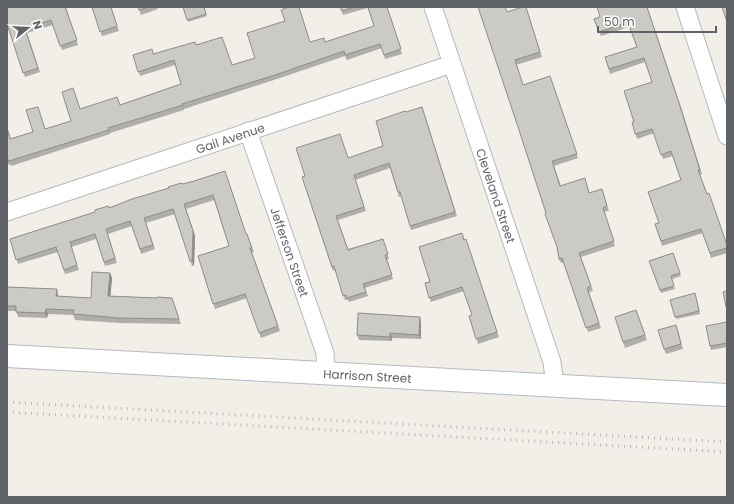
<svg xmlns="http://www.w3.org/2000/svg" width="734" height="504" viewBox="0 0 734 504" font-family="Poppins,sans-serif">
<rect width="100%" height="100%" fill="#f1efe8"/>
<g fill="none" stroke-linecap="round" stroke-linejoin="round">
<defs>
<g id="minor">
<path id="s1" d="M433,7L552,362L555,385"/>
<polyline points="685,7 727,136"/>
<path id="s2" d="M248,131L325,353L326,373"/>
<path id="s3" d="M7,212L452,64"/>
</g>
<g id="secondary">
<path id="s4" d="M7,356L727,395"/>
</g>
</defs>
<!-- minor casing -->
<use href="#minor" stroke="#b5b8bc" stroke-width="19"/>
<!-- secondary casing -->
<use href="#secondary" stroke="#b6babf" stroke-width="24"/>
<!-- minor -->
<use href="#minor" stroke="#fff" stroke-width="17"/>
<!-- secondary -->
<use href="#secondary" stroke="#fff" stroke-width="22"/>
<!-- rail -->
<g stroke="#b6b7b8" stroke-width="3" stroke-dasharray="1 5" stroke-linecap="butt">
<polyline points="7,402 727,442"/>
<polyline points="7,412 727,452"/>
</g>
</g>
<!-- wall -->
<g fill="#afaea9">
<polygon points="7,7 66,7 78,45 62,50 53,25 27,33 40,72 25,77 9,28 7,29"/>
<polygon points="92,7 111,7 119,31 102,36"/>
<polygon points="138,7 157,7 158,9 141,15"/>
<polygon points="183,7 204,7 207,16 188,22"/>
<polygon points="340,7 387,7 402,54 385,59 382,48 347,60 345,56 277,79 184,109 184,110 110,133 110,134 11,166 10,164 7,165 7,127 11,139 71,121 80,109 120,105 181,84 175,65 140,76 133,55 153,54 196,45 232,65 310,42 325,42 374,26 368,8 343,15"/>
<polygon points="526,7 542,57 516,65 523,85 550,76 578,158 554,166 561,186 590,193 602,189 609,211 604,212 615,246 581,257 593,291 589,292 601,328 588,332 564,262 561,263 559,259 557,247 546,213 518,127 507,12"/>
<polygon points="647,7 681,107 702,174 700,175 707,194 727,245 727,253 711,258 703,233 662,246 655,224 659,223 681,180 673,156 663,159 654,133 637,139 632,122 634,122 652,82 645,62 610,74 605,57 637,47 629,27 601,36 594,19"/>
<polygon points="422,107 457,216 411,230 401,196 399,197 390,168 355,180 366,211 338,220 348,249 383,239 389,259 387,259 393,279 365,288 368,296 349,302 348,300 345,300 335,270 333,271 302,177 348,158 383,146 406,112"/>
<polygon points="225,171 246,234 247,234 254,252 252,253 280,331 261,338 247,298 215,309 198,256 229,246 214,200 186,209 195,236 194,266 192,266 175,214 146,223 155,249 141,254 132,226 108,234 117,263 105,266 96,239 71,247 79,270 65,274 58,252 18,264 10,239"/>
<polygon points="462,233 499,337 478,344 469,316 472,315 464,291 431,302 425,283 430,282"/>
<polygon points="673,253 681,276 672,279 675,289 661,293 649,261"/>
<polygon points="110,273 112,278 110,296 157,298 172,298 181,324 120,323 75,320 73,315 48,314 47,318 18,317 16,311 8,311 7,308 7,287 58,295 58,297 91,298"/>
<polygon points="696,296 700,314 676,319 670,300"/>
<polygon points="636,310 647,340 625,348 623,342"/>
<polygon points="420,317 421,322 421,339 392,338 392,341 359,340 357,335"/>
<polygon points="727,322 727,347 711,350 710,346"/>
<polygon points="678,330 683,349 666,354 664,349"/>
</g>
<!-- shaded-wall -->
<g fill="#8f8d8a">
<polygon points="186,209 195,236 194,266 192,261"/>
<polygon points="110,273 112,278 110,301 108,296"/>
<polygon points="57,289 58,295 58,302 56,296"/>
<polygon points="46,309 48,314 47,318 45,313"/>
<polygon points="420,317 421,322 421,339 419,335"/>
<polygon points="390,333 392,338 392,341 390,337"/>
</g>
<!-- building -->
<g fill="#cccac5" stroke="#8f8d8a">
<polygon points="7,7 65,7 77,40 60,46 51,20 25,29 38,68 23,73 7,24"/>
<polygon points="92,7 111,7 117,26 100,32"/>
<polygon points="138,7 149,7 139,10"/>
<polygon points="183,7 204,7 206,14 187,20"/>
<polygon points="288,7 299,7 310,42 324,38 325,42 374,26 368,7 387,7 401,49 384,55 380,44 345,55 344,51 275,75 182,104 183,105 108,128 109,130 9,161 9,160 7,160 7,128 10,139 33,132 26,110 38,107 45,129 71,121 62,92 73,88 80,109 117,97 120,105 181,84 174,60 138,72 133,55 152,49 153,54 195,42 196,45 222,37 232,65 255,58 247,33 285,21 281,10"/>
<polygon points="340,7 354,7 342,11"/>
<polygon points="478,7 505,7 507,12 523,7 526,7 540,52 515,60 523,85 550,76 577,154 552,161 560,186 585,178 589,193 602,189 607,206 603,208 614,241 579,253 591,286 587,288 599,323 586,328 562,258 559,259 557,247 545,214 546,213 518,127"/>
<polygon points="597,7 647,7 679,103 700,170 698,170 707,194 709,193 727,245 727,248 710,253 701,229 661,241 655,224 659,223 648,192 681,180 671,151 661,155 652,129 635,134 632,122 634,122 624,91 652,82 644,58 609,69 605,57 637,47 628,22 599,32 594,19 600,17"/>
<polygon points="722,7 727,7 727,22"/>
<polygon points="422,107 455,212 410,226 400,192 398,192 389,163 354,175 364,207 336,216 348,250 383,239 388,254 385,255 392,275 363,284 366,292 347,298 346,295 343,296 334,266 332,267 302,177 305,176 296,148 340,134 348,158 383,146 376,121 405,111 406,112"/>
<polygon points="225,171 246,234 247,234 252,248 250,248 278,326 259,333 245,294 213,304 198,256 229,246 213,195 184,204 193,231 192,261 190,261 173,209 144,218 153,245 140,249 130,221 106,229 115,258 104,262 95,234 70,242 77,265 64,270 56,247 16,260 10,239 95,212 95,210 108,206 109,208 132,199 169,188 168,187 181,183 182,184 191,182"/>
<polygon points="462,233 464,240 466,239 497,332 476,339 469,316 472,315 462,287 429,298 425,283 430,282 419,247"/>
<polygon points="673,253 680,273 671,276 674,286 660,290 649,261"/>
<polygon points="92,272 110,273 108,296 157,298 157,297 172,298 179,319 119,318 73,314 74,310 46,309 45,313 16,312 16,306 7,306 7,287 57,289 56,296 91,298"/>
<polygon points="727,291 727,311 723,292"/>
<polygon points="695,293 699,311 675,317 670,300"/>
<polygon points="636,310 645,335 623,342 615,317"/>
<polygon points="358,313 420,317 419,335 390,333 390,337 357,335"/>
<polygon points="727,322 727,343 710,346 706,326"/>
<polygon points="676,325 681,344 664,349 658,330"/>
</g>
<g text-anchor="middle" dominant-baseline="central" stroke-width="3" stroke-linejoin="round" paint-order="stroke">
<!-- street labels -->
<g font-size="12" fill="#5f6368" stroke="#fff">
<text stroke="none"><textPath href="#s3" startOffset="235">Gail Avenue</textPath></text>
<text stroke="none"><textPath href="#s1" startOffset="199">Cleveland Street</textPath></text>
<text stroke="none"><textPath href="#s2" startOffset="128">Jefferson Street</textPath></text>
<text stroke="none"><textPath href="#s4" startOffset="361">Harrison Street</textPath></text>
</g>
</g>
<!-- border -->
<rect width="734" height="504" fill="none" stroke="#5f6368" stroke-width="16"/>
<!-- north arrow -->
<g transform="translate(28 28) rotate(72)" stroke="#ffffff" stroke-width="3" paint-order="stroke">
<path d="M0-3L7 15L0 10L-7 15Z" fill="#5f6368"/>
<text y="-6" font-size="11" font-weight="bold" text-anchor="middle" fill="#5f6368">N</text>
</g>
<!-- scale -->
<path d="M598 26v6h118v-6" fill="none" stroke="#5f6368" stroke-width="2"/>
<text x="604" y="26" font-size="12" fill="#5f6368" stroke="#ffffff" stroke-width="3" paint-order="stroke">50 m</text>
</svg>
